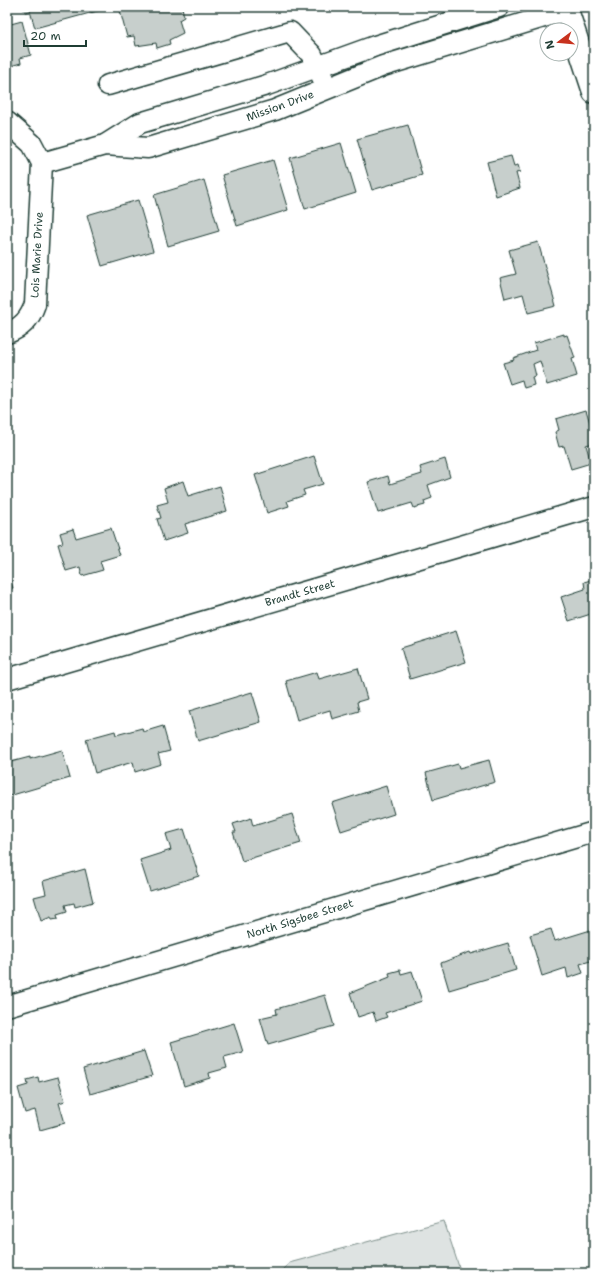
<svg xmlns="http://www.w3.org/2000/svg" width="601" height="1280" viewBox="0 0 601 1280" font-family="'Shantell Sans',sans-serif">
<rect width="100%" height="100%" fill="#fff"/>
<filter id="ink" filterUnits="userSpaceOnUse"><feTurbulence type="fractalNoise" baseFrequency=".025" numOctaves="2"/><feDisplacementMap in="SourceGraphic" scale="8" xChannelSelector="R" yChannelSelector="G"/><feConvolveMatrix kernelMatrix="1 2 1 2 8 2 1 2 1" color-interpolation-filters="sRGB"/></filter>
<g filter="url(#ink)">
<!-- pitch -->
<polygon fill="#dee3e2" stroke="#7e908b" points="444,1221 461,1273 281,1273 289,1263"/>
<!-- building -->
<g fill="#c7cfcc" stroke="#1f3d34">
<polygon points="23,7 100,7 101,10 35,28 30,11 25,12"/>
<polygon points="119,7 182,7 184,17 179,20 183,33 169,40 170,44 157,48 156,43 136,46 134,36 127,37"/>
<polygon points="22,21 31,55 20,58 21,63 7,67 7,25"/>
<polygon points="408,125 422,175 372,190 357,139"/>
<polygon points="341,143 356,193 305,209 290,158"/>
<polygon points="511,156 514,166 518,165 520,172 516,173 520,188 496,196 487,162"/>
<polygon points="273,160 288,210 237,226 222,175"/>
<polygon points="204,180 219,231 168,246 154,195"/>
<polygon points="138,200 153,251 102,266 87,215"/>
<polygon points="538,242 556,306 528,313 523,294 505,299 500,278 516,274 509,250"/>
<polygon points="564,334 564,336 567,335 575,358 572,359 577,376 547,385 540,361 533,364 536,376 532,377 534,385 524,388 522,380 510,384 503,363 514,360 513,358 536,350 534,343"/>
<polygon points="586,410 594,436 594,443 586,445 591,463 571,469 564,446 559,447 555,432 559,430 556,419"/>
<polygon points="314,456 323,484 303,490 305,495 287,501 289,506 267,513 255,475"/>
<polygon points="445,459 450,477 428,485 432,498 424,501 425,505 414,508 412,503 378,513 368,482 388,476 390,484 422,474 420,467"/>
<polygon points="183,481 188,496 220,486 227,511 185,524 188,533 164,541 157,519 161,518 157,505 168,502 164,488"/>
<polygon points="111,528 120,555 100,561 103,570 82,576 80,567 66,571 58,544 63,543 60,533 73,529 76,538"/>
<polygon points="7,568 13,588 7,589"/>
<polygon points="594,579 594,613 569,621 561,597 585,589 584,582"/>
<polygon points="456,631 466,662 410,679 401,648"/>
<polygon points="358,668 367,699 357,702 359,711 332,719 330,710 297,720 286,681 317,672 319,679"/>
<polygon points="252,692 261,722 198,741 189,711"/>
<polygon points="163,726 170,751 158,754 161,764 135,772 133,762 95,773 86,739 115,731 116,735 142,728 143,732"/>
<polygon points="62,750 70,778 9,796 7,790 7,763 30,757 30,759"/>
<polygon points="489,760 495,782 433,800 426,773 458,764 459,768"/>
<polygon points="386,786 394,814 341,831 332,803"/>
<polygon points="292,814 301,843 242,861 233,832 236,832 233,824 251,818 253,826"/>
<polygon points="184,829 199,876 150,891 140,860 171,850 166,834"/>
<polygon points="85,869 93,902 75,907 74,903 65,905 67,912 57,915 58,919 52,920 51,917 41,921 34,897 46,894 43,881"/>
<polygon points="551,929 555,941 594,929 594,960 580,964 583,973 568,978 566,968 542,976 530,935"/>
<polygon points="508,943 516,970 449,990 441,963 470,952 471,954"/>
<polygon points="400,970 401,974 412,971 422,1001 385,1013 387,1017 376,1021 373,1012 358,1017 350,993 390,977 389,973"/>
<polygon points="325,995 334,1026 268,1045 260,1018 277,1014 276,1009"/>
<polygon points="234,1023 243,1052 224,1057 227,1068 209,1073 210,1078 184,1086 171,1042"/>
<polygon points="144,1051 152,1076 90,1094 83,1069"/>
<polygon points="38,1077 39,1082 58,1077 65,1101 59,1103 65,1123 40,1130 35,1110 25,1113 18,1088 28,1085 27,1080"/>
</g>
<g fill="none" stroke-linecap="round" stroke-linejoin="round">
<defs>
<g id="minor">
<polyline points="108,85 290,32 312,55 323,79"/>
<path d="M7,122L32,144L42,163L35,304C30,319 22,328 7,333"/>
<polyline points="105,145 140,123 267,85 375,46 499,7"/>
<polyline points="42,163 105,145 148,148 275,110 383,66 567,10"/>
<polyline points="7,679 594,507"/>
<polyline points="7,1006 594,832"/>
</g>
<polyline id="major" points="566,7 594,92"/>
</defs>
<!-- minor casing -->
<use href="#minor" stroke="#1f3d34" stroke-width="23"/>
<!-- major casing -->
<use href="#major" stroke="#1f3d34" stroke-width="25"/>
<!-- minor -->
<use href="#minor" stroke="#fff" stroke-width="20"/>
<!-- major -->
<use href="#major" stroke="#fff" stroke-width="22"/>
</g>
</g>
<g text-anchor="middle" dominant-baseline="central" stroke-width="4" stroke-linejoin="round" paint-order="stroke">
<!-- street labels -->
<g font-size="11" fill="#1f3d34" stroke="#fff">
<text transform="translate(280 106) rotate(-20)">Mission Drive</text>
<text transform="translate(37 255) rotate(-87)">Lois Marie Drive</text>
<text transform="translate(300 593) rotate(-16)">Brandt Street</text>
<text transform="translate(300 919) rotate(-17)">North Sigsbee Street</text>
</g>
</g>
<!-- margin -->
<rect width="601" height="1280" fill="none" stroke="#fff" stroke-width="24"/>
<rect x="12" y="12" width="577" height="1256" fill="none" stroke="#1f3d34" stroke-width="1.5" filter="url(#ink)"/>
<!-- north arrow -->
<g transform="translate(559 42) rotate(254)"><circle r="19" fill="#ffffff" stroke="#a5b1ae"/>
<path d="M0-3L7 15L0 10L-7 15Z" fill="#c8321e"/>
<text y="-6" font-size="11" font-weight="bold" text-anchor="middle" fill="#1f3d34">N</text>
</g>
<!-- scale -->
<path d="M24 40v6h62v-6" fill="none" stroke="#1f3d34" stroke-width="2"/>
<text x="30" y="40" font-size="12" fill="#1f3d34" stroke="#ffffff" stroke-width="3" paint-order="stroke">20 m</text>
</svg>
